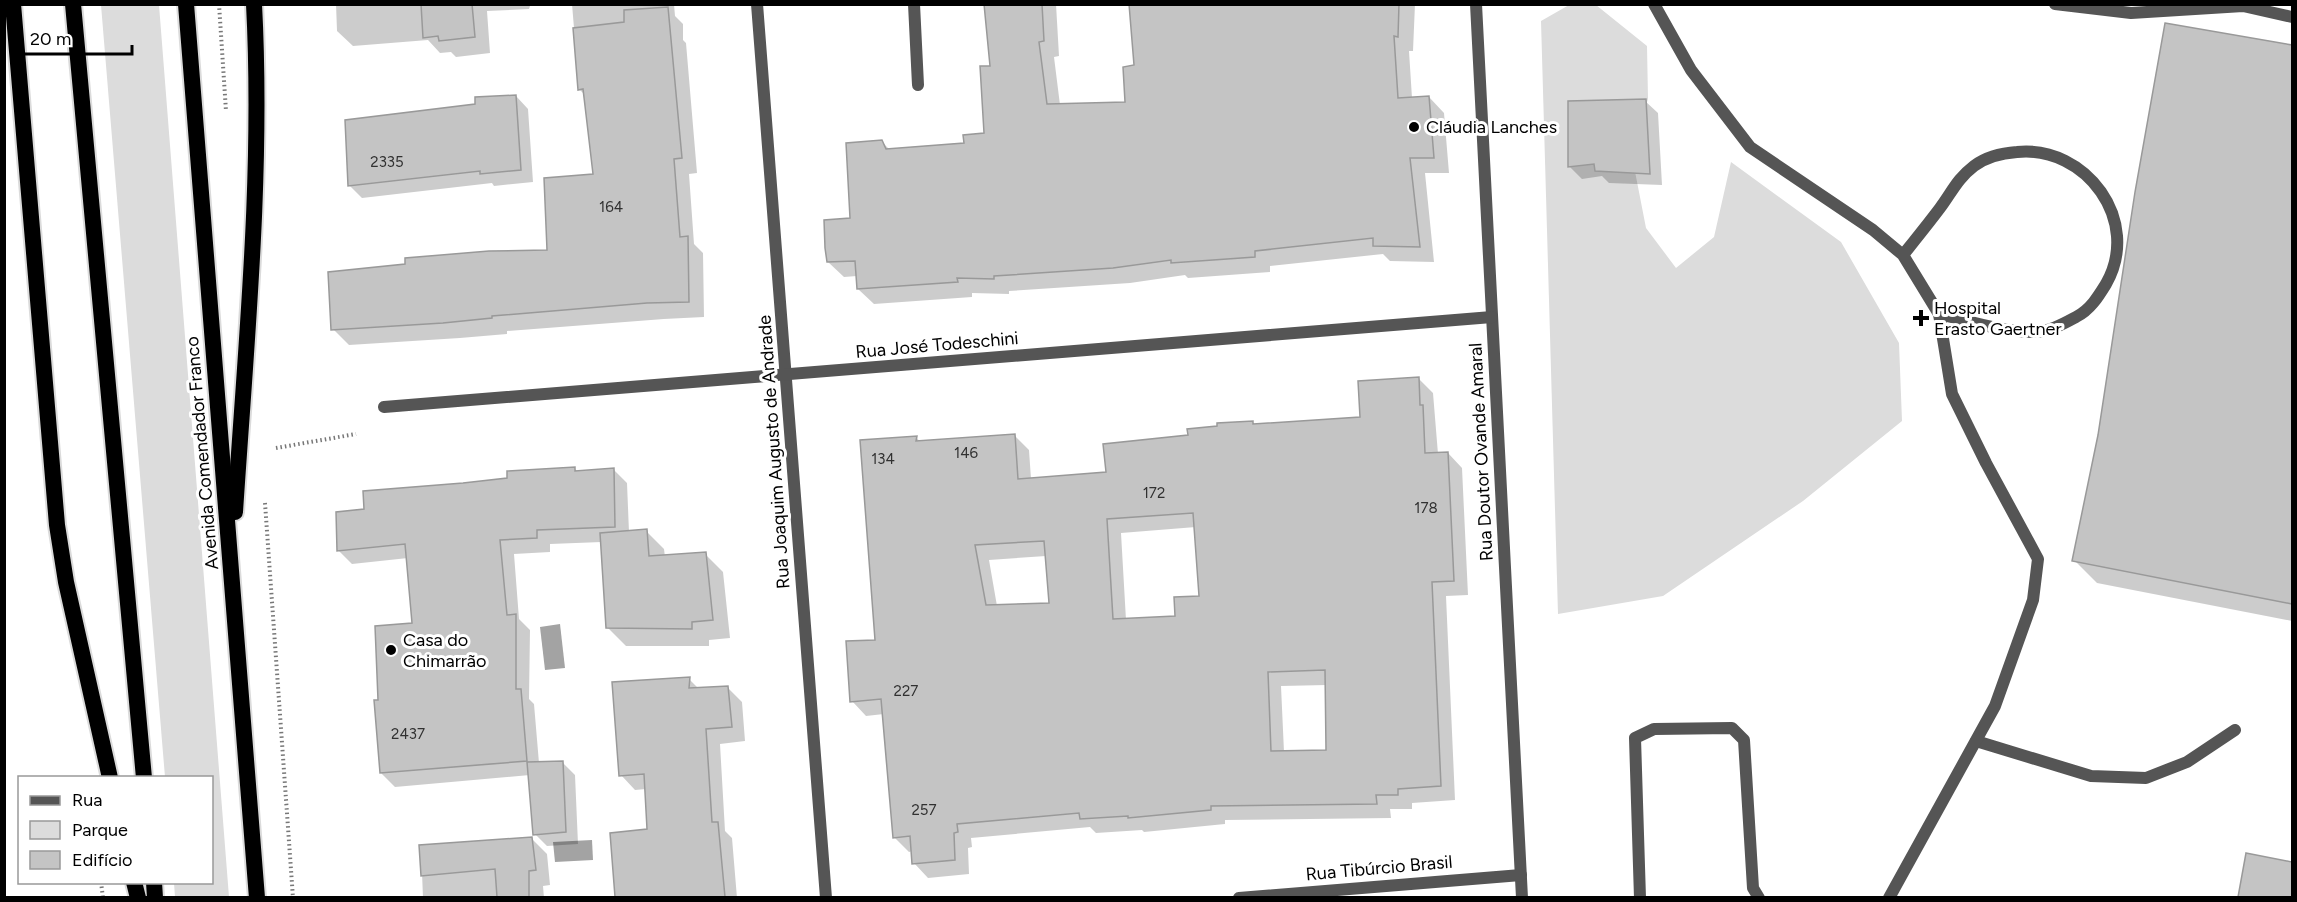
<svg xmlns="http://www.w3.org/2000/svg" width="2297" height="902" viewBox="0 0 2297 902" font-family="Figtree,sans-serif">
<rect width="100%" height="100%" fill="#fff"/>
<!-- green -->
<g fill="#dcdcdc">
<polygon points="101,5 159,5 229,897 175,897 174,883 212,882 212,778 165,777"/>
<polygon points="1569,5 1596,5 1647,46 1648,99 1631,151 1646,228 1676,268 1714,237 1731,162 1841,242 1899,343 1902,421 1803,501 1663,596 1558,614 1541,21"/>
</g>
<!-- water -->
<g fill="#a3a3a3">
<polygon points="560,624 565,668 545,670 540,627"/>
<polygon points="592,840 593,860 555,862 553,842"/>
</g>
<!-- shadow -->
<g fill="#0003" fill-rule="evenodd">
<polygon points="336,4 544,4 530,6 529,9 487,11 490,53 456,57 451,52 440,53 428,40 353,46 337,31"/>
<polygon points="572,4 674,4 675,16 683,24 683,40 686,43 697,173 689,174 694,244 703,253 704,317 664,319 507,331 507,334 460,338 349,345 333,329 549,252 595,175 585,95 579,89"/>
<polygon points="985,4 1056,4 1059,56 1054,57 1060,105 1126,104 1135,67 1130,4 1415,4 1413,51 1409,51 1412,98 1429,97 1444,113 1449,173 1425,173 1434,262 1390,261 1383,254 1270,266 1270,272 1188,278 1185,275 1130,283 1009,291 1009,294 972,293 972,297 874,304 858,289 857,276 844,277 828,262 852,219 881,141 891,151 965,145 986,134 991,68"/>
<polygon points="2166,25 2292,47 2292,621 2097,583 2074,560 2099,435"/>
<polygon points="516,96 528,109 533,182 494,186 492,183 362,198 349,185 477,105"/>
<polygon points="1645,101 1658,113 1662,185 1609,183 1602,176 1582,179 1570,167"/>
<path d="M1418,378L1433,393L1438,454L1448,453L1462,468L1468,595L1446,596L1455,800L1412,803V809H1390L1391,818L1225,820V824L1144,832L1142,830L1096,833L1090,827L971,838L972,847L968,848L969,874L928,878L914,863L913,851L909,852L894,837L884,714L866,716L852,701L877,641L916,437L921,443L1014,435L1029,450L1031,479L1107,474L1189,437L1253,423L1256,426L1362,418ZM1196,527L1201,598L1177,617L1126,620L1121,533ZM1046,556L1050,604L997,606L989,560ZM1327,685L1328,751L1284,752L1281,686Z"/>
<polygon points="574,468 578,472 613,469 627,483 629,532 646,531 664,549 665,557 705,554 723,572 730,638 709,640 709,646 626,646 608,628 602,542 550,544 550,552 514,554 519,619 530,630 529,699 534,704 539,763 562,762 575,775 578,844 547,846 535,834 530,775 395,787 381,773 379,701 413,624 408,558 352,564 338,550 366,510 509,479"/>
<polygon points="689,679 699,689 727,687 742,702 745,741 720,744 725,831 732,838 737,898 633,898 631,881 649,830 646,789 635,790 621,775"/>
<polygon points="531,838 547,854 550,885 543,886 544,898 423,898 421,847"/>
<polygon points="2247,855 2292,863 2292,898 2240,898"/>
</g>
<!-- building -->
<g fill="#c4c4c4" stroke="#999" stroke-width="1.5" fill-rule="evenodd">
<polygon points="421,4 472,4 475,37 439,41 438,36 423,38"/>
<polygon points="984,4 1042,4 1044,41 1039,42 1047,104 1125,102 1123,67 1134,65 1129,4 1399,4 1398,37 1394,36 1398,98 1429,96 1434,158 1410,158 1420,247 1373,246 1373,238 1255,251 1255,257 1171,263 1171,260 1113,268 994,276 994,279 957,278 958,282 857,289 855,261 827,262 825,248 824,220 850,218 846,143 882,140 886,149 964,143 963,135 984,133 980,66 990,66"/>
<polygon points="668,7 682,158 674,159 680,237 688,236 689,302 647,303 492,316 492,318 443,323 331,330 328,272 405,264 405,258 489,251 547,250 544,178 593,174 583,89 578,90 573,28 624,22 624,10"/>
<polygon points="2165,23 2292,45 2292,604 2072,561 2098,435 2135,192"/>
<polygon points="516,95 521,170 480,174 480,171 348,186 345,120 475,104 475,97"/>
<polygon points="1646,99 1650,174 1595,171 1594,164 1568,167 1568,101"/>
<path d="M1419,377L1420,405H1423L1425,453L1448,452L1454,581L1432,582L1441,786L1398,789V795H1376L1377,804L1211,806V810L1128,818V816L1080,819L1079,813L957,824L958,832L954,833L955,860L912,864L910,836L893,838L881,699L850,702L846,641L875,640L860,440L917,436L916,441L1015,434L1018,479L1106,472L1103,444L1188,435L1187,429L1217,426V423L1253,421V424L1360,417L1358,381ZM1193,513L1199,596L1174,597L1175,616L1113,619L1107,519ZM1044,541L1049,603L986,605L975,545ZM1325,670L1326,750L1271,751L1268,672Z"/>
<polygon points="575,467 575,471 614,468 615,527 537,530 537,538 500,540 507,615 516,614 516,689 521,689 527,761 380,773 374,700 378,700 375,626 412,623 405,544 337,551 336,512 364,509 363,491 463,483 507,478 507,471"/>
<polygon points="647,529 649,556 706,552 713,620 692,622 692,629 606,628 600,533"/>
<polygon points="690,677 689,688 728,686 732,727 706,729 712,822 718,822 725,897 615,897 610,833 647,829 644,774 619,776 612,682"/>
<polygon points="563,761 566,832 533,835 527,762"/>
<polygon points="532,837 536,870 529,871 529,897 497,897 495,869 421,876 419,845"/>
<polygon points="2246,853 2292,862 2292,897 2238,897"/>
</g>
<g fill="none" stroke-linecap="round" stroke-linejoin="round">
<defs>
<g id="trunk">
<polyline points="13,4 57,525 66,582 110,778"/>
<polyline points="73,4 144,778"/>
<polyline points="186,4 257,898"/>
<path d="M235,512C246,343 263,174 254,4"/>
<polyline points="134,882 138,898"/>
<polyline points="154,882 155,898"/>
</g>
</defs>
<!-- trunk casing -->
<use href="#trunk" stroke="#dbdbdb" stroke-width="20"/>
<!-- path -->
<g stroke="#777" stroke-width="4" stroke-dasharray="1.5 3" stroke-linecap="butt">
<polyline points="219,4 226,111"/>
<polyline points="276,448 356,434"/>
<polyline points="265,503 293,898"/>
<polyline points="101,882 103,898"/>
</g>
<!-- service -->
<g stroke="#555" stroke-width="12">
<polyline points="914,4 918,85"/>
<path d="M1654,4L1691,70L1750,147L1873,230L1903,255L1939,314C1970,321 2002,332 2033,332C2049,332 2063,324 2076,317C2090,310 2098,297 2106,284C2142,221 2086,145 2017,152C2002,153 1986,157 1974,166C1957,179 1952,192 1940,208C1928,224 1915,240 1903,255"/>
<polyline points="2055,4 2131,13 2243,6 2292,17"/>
<polyline points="1976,741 2091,776 2146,778 2187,762 2235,730"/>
<polyline points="1640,898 1635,738 1654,729 1732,728 1744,740 1753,888 1759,898"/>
<polyline points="1889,898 1995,706 2033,600 2038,559 1986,463 1952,394 1939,314"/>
</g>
<!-- minor -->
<g stroke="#555" stroke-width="12">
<polyline points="757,4 826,898"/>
<polyline points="1476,4 1522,898"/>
<polyline points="384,407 1492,317"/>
<polyline points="1239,898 1521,875"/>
</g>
<!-- trunk -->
<use href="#trunk" stroke="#000" stroke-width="16"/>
</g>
<!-- markers -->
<g fill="#000" stroke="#fff" stroke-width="2">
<circle cx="1414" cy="127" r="6"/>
<path d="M1918 309h6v6h6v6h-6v6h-6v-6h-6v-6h6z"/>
<circle cx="391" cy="650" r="6"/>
</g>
<g text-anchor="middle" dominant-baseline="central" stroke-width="6" stroke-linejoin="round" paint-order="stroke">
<!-- number labels -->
<g font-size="15" fill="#313131">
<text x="387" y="162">2335</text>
<text x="611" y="207">164</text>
<text x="966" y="453">146</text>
<text x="883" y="459">134</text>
<text x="1154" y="493">172</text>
<text x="1426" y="508">178</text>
<text x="906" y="691">227</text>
<text x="408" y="734">2437</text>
<text x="924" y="810">257</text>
</g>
<!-- poi labels -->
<g font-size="18" fill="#000" stroke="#fff" text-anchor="start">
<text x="1426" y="127">Cláudia Lanches</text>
<text x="1934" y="308">Hospital<tspan x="1934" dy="21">Erasto Gaertner</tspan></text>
<text x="403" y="640">Casa do<tspan x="403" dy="21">Chimarrão</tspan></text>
</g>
<!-- street labels -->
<g font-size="18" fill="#000" stroke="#fff">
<text transform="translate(937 345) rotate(-5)">Rua José Todeschini</text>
<text transform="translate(774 452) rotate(-94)">Rua Joaquim Augusto de Andrade</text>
<text transform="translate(1481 452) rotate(-93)">Rua Doutor Ovande Amaral</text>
<text transform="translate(202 453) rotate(-95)">Avenida Comendador Franco</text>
<text transform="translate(1379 868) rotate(-5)">Rua Tibúrcio Brasil</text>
</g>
</g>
<!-- border -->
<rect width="2297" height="902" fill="none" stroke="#000000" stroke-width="12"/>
<!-- legend -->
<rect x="18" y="776" width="195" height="108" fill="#ffffff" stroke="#999999" stroke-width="1.5"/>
<rect x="30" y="796" width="30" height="9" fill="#555555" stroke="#999999" stroke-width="1.5"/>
<text x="72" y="806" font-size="18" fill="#000000">Rua</text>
<rect x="30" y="821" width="30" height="18" fill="#dcdcdc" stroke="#999999" stroke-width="1.5"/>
<text x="72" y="836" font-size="18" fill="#000000">Parque</text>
<rect x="30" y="851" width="30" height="18" fill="#c4c4c4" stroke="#999999" stroke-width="1.5"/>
<text x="72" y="866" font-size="18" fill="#000000">Edifício</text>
<!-- scale -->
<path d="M21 45v9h111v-9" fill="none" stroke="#000000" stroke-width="3"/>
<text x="30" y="45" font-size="18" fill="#000000" stroke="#ffffff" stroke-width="4.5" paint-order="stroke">20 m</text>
</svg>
